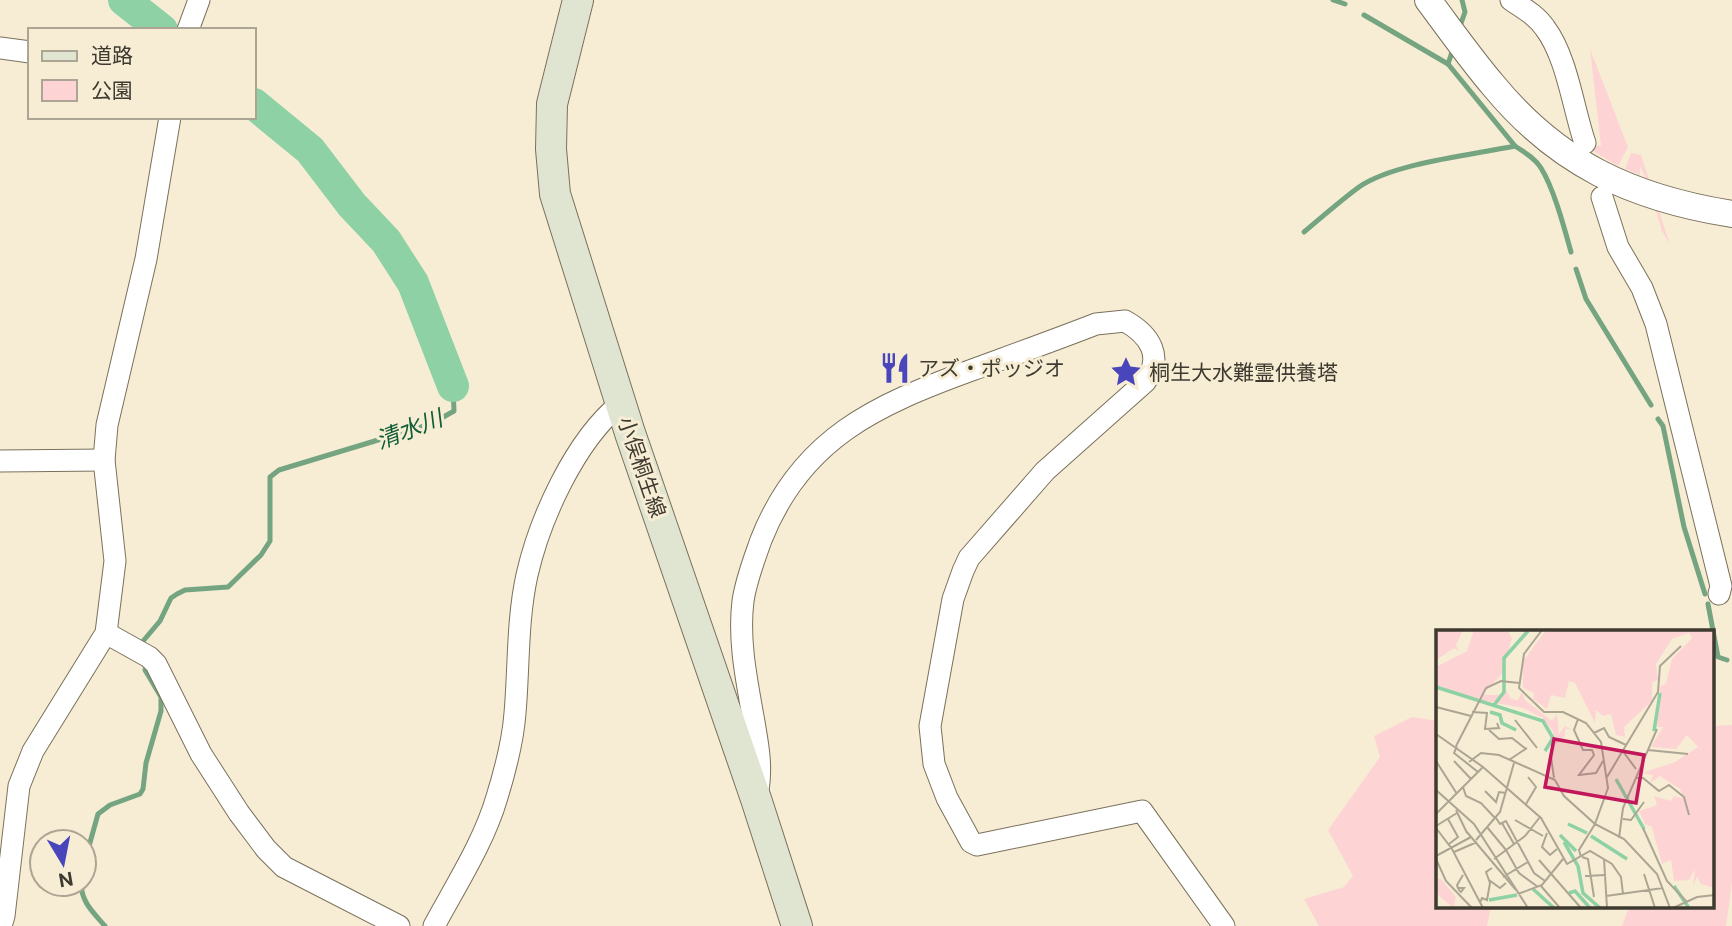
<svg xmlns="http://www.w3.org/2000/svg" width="1732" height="926" viewBox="0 0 1732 926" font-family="'Public Sans','Noto Sans JP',sans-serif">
<rect width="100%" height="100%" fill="#f7edd5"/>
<!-- green -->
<g fill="#fdd4d3">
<polygon points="1590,49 1628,147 1618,166 1578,142 1601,146"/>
<polygon points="1631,153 1641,155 1670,245 1662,231 1646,178 1640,166 1640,175 1625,169"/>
<polygon points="1412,717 1438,721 1438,907 1491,907 1487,926 1319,926 1304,899 1344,887 1353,876 1328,830 1380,757 1374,736"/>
<polygon points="1732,725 1732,882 1726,926 1622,926 1629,907 1713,907 1713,726"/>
</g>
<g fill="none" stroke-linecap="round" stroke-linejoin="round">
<!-- stream -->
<g stroke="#75a481" stroke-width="5">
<polyline points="1333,0 1345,4"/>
<polyline points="1364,15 1448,64"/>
<polyline points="1459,29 1465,12 1462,0"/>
<path d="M1453,49L1448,64L1515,146C1524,152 1535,158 1541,168C1554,189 1564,227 1571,252"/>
<path d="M1304,232C1322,217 1340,201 1359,187C1394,163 1472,155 1515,146"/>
<polyline points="1576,269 1586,299 1651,405"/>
<polyline points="1658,419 1663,426 1684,527 1705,594"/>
<polyline points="1708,604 1718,657 1727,660"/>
<polyline points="144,640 160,621 171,598 177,594 185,590 228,587 261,555 270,541 270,477 279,470 431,424 454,411 453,386"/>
<polyline points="84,864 98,814 110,805 140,794 143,789 146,763 161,711 161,697 145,670"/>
<path d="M81,884C82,903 93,912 105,926"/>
</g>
<!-- river -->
<g stroke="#8dd1a4" stroke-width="32">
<polyline points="124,0 162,30"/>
<polyline points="254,104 310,150 352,205 386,241 413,283 453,386"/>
</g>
<defs>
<g id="minor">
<path d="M1511,0C1523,8 1536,15 1545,28C1567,57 1573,108 1585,143"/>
<polyline points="188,30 199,0"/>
<polyline points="0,48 30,52"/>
<polyline points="1602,197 1618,247 1642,288 1656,324 1721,586 1719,594"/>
<polyline points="0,461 104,460"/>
<polyline points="106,633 149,657 156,664 201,754 239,813 266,849 284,867 399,926"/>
<path d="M758,790C762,767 758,745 754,722C747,682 738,641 743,601C746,580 754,560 761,540C801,438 876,405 972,370C1013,355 1055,340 1096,324L1125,321C1150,335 1164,357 1145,382L1045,471L969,558L963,571L953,599L930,726L934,764L947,798L971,842L977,845L1142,811L1224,926"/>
<polyline points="1,926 4,916 19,786 33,751 106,633 115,561 104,460 107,425 146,259 170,117"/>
<path d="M434,926C456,885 484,842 497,797C505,771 513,741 515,713C519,668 517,620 527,575C540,518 575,441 620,404"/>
</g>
<path id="tertiary" d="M1428,0C1449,28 1470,58 1493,85C1558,164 1632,198 1732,214"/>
<polyline id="secondary" points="578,0 552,104 551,149 555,194 630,433 756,799 797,926"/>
</defs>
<!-- minor casing -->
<use href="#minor" stroke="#7a715b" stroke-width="23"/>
<!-- tertiary casing -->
<use href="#tertiary" stroke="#7a715b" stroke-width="28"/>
<!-- secondary casing -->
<use href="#secondary" stroke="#7a715b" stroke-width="32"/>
<!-- minor -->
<use href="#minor" stroke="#fff" stroke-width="21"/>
<!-- tertiary -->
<use href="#tertiary" stroke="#fff" stroke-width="26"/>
<!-- secondary -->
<use href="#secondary" stroke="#e0e5d1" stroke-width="30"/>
</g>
<!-- icons -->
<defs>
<symbol id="restaurant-bare" viewBox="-9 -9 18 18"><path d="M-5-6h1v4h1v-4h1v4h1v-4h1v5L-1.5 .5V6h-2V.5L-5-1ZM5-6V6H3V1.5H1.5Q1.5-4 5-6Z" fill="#4945bb" stroke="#f7edd5" stroke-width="2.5" paint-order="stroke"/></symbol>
<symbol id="sight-bare" viewBox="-9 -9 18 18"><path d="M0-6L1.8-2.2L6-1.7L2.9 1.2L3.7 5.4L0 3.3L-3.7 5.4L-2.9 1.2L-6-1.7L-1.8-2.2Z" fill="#4945bb" stroke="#f7edd5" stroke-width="2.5" paint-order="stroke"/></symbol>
</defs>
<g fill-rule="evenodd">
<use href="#restaurant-bare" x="873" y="346" width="44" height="44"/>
<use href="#sight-bare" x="1104" y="350" width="44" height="44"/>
</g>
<g text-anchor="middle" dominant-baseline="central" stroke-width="6" stroke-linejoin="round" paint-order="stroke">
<!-- poi labels -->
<g font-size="21" fill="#3e3a30" stroke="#f7edd5" text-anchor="start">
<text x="918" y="368">アズ・ポッジオ</text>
<text x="1149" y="372">桐生大水難霊供養塔</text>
</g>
<!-- street labels -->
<g font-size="21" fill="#3e3a30" stroke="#f7edd5">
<text transform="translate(642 467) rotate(71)">小俣桐生線</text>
</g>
<!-- water labels -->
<g font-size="23" font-style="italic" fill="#0e5d34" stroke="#f7edd5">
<text transform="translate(409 429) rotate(-21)">清水川</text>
</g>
</g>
<!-- overview -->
<g transform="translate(1436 630)">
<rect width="278" height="278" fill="#f7edd5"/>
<path d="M0,0H27L20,15L23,22L18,18L2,29ZM38,0H71L76,8L66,44L42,69L0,55V37L31,21ZM110,0H278V258L265,254L261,247L257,256L259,239L253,250L238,251L235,230L226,234L216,197L209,194L203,181L221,175L218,166L235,171L238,166L247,168L244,159L224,146L214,153L217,145L206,143L239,132L262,117L251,105L240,119L215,117L227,97H222L221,91L224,57L230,53L236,29L256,8L253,3L236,9L220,34L222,50L216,52V71L188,97L189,107L180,105L175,84L167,86L160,80L159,93L139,53L133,51L129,68L115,65L111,79L97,69L98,63L87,58V31ZM67,55L75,69L82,70L86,62L89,70L116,91L121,84L123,104L129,96L136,100L129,99V106L115,119L118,103L107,88L87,78L44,70L46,65H66ZM4,248L20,267L17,278L0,263V250Z" fill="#fdd4d3"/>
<path fill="none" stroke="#8dd1a4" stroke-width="3.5" d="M0,57L107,91L117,108L109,121M58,75L68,62V28L92,1M54,82L64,85L66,93L80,100M218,101L224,63M180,149L208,199M132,194L151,203M124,205L140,221M155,206L191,229M128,212L142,236L147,263L164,278M238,256L253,278M97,259L118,278M133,263L139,261L154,278M53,270L81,265"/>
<path fill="none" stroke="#ada593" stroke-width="2" d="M106,0L88,24L83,58L108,82H127L150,93L165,112L172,158L159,194L188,209L221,244L234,278M0,77L35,86M36,82L51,83L49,99L63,98L61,93M142,89L138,100L147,120H156L158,125L143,145L160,143L167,131M79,90L101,118M53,100L63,109L76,108L90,119M158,103L168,98L173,107L190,115M0,104L47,137L105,188L131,234L154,221L176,234L185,247L187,264M20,116L50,58L65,51L83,53M21,116L18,123L42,142M186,120L200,139M212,120L252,124M115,127L118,148M73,130L91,118M0,131L21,164M18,131L35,149M33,132L45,123L63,125L119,150L128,166L159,194L143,220L145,227M171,147L222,62L224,36L245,16M199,148H207L223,161L233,155L248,167L253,185M27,157L30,166L45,173L59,188M0,160L38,194L92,278M49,161L60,172L63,162L70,163M90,174L100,157L92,147M20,180L31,203M0,184L47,137M60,188L64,194L70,191L98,243L109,251M12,189L22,207L13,214M187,189L195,190L208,172M79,190L107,206M66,193L78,214M0,196L21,183M51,197L70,220M0,198L16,219L47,278M207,198L231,251L250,271M30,201L80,260M111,203L106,217L114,225L121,219M183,208L187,178L221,99M40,210L64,182L78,133M70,220L83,243L102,257M18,222L41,212M0,226L35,207M146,227L152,229L158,267M0,229L10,251L36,278M58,229L89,206L104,187M168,229L171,278M103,230L145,278M208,244L219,278M149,246L170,245M67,247L92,232M53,250L64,258L70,253M105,256L124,278M22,258H28L25,262L23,260L22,258L21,255L27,245M82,264L106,255L127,229M170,266L227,258M44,273L46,268L51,270L54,253L50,242L56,238M237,278L261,267L279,265"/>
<path fill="#c2185b" fill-opacity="0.15" stroke="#c2185b" stroke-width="3.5" d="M118,109L208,125L200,173L109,157Z"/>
<rect width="278" height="278" fill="none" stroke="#3e3a30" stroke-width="3.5"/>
</g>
<!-- legend -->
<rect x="28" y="28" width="228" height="91" fill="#f7edd5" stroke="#ada593" stroke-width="2"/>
<rect x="42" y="51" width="35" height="10" fill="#e0e5d1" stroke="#ada593" stroke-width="2"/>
<text x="91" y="63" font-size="21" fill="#3e3a30">道路</text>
<rect x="42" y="80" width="35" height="21" fill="#fdd4d3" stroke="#ada593" stroke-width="2"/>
<text x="91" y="98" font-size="21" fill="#3e3a30">公園</text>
<!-- north arrow -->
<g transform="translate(63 863) rotate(170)"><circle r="33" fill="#f7edd5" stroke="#ada593" stroke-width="2"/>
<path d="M0-5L12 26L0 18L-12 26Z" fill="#4945bb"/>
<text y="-10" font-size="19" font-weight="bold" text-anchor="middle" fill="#3e3a30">N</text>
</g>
</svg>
